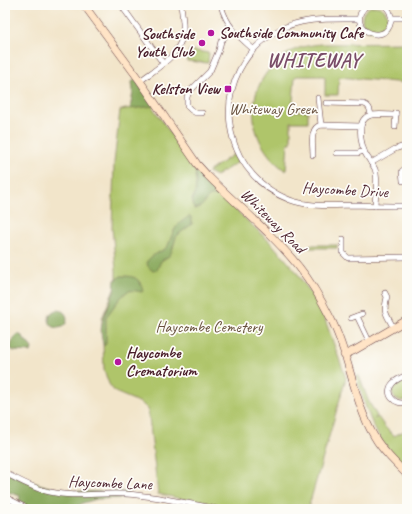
<svg xmlns="http://www.w3.org/2000/svg" width="412" height="514" viewBox="0 0 412 514" font-family="Caveat,sans-serif">
<rect width="100%" height="100%" fill="#fdfcf7"/>
<filter id="ink" filterUnits="userSpaceOnUse"><feTurbulence type="fractalNoise" baseFrequency=".025" numOctaves="2"/><feDisplacementMap in="SourceGraphic" scale="8" xChannelSelector="R" yChannelSelector="G"/><feConvolveMatrix kernelMatrix="1 2 1 2 8 2 1 2 1" color-interpolation-filters="sRGB"/></filter>
<filter id="wash" filterUnits="userSpaceOnUse"><feTurbulence type="fractalNoise" baseFrequency=".012" numOctaves="4" result="noise"/><feDisplacementMap in="SourceGraphic" scale="16" xChannelSelector="R" yChannelSelector="G"/><feGaussianBlur stdDeviation="0.9" result="paint"/><feColorMatrix in="noise" values="0 0 0 0 0 0 0 0 0 0 0 0 0 0 0 0 0 1.4 0 .05"/><feComposite in="paint" operator="in"/></filter>
<g filter="url(#wash)">
<rect width="100%" height="100%" fill="#f2e5ca"/>
<!-- green -->
<g fill="#afc56a" stroke="#7c724a">
<circle cx="375" cy="19" r="13"/>
<path d="M407,43V83L339,77L338,95H325V77L323,76H297L295,77L292,113L294,111H308V122H291V143H288L286,171C240,139 243,76 294,50C303,46 312,45 321,44Z"/>
<polygon points="189,50 209,53 208,63 187,61"/>
<polygon points="151,105 202,178 271,243 295,270 312,295 324,317 346,378 308,509 230,509 158,494 148,409 141,403 115,392 109,384 104,370 102,318 116,285 116,270 112,228 114,163 120,110"/>
<polygon points="234,154 238,162 216,176 208,172"/>
<rect x="310" y="245" width="27" height="3"/>
<path d="M356,376H359L368,400L377,416L374,419L378,417L385,427L394,436L404,431H407V470C401,464 393,457 388,450C371,428 364,402 356,376Z"/>
<polygon points="407,377 407,400 402,401 395,399 392,393 393,387"/>
</g>
<!-- forest -->
<g fill="#8baa5e" stroke="#6a6444">
<polygon points="135,79 154,106 130,109 133,92 132,82"/>
<path d="M199,171L202,173L206,180L217,188L218,192L216,196C203,194 208,207 194,209L192,199L195,193L196,182L195,176L196,172Z"/>
<path d="M190,216L192,218V224L180,233L176,237L172,251L169,256L161,261L157,270L153,271C136,259 161,253 166,248C170,244 170,238 173,233C176,225 183,220 190,216Z"/>
<path d="M121,276C134,276 139,277 143,290L142,292C138,291 133,290 129,291C123,292 111,311 106,317V344L104,346C96,324 107,312 114,292C115,288 114,284 115,280Z"/>
<circle cx="58" cy="319" r="9"/>
<path d="M18,334L22,336L32,348L31,352L14,351L11,349C10,344 14,338 18,334Z"/>
<polygon points="5,471 35,483 64,491 129,492 125,498 97,499 83,503 73,509 32,509 19,500 20,496 5,491"/>
</g>
</g>
<g filter="url(#ink)">
<g fill="none" stroke-linecap="round" stroke-linejoin="round">
<defs>
<g id="street">
<polyline points="121,5 163,63"/>
<path d="M221,5C226,25 238,36 253,49"/>
<path d="M367,5C342,27 386,49 391,21C392,15 389,9 384,5"/>
<polyline points="392,18 407,18"/>
<path d="M359,19C331,19 302,17 277,31C208,71 215,171 290,200C312,208 335,205 359,205C375,206 391,206 407,206"/>
<path d="M140,81C157,68 180,56 183,33C184,24 182,14 181,5"/>
<path d="M318,98C319,107 320,116 321,125"/>
<path d="M326,103L364,104C370,106 370,110 371,115"/>
<polyline points="202,113 196,113 191,110 187,106 187,97 189,92 210,71 219,50 221,41 232,29"/>
<polyline points="395,127 396,113"/>
<polyline points="337,153 358,153 364,151"/>
<path d="M313,155C313,145 309,128 321,125L361,126"/>
<polyline points="371,163 395,149 407,145"/>
<polyline points="403,181 402,171 407,167"/>
<path d="M375,206C375,195 379,179 375,169C372,163 368,159 365,153C361,143 355,119 371,115C379,114 388,115 396,115"/>
<polyline points="343,239 343,253 348,258 407,257"/>
<path d="M385,293L387,297C383,313 386,313 393,327"/>
<polyline points="357,316 369,341"/>
<polyline points="351,318 362,314"/>
<path d="M407,375C402,377 397,379 393,383C383,394 395,406 407,402"/>
<path d="M5,473C19,480 34,489 50,492C75,498 101,492 126,494C157,496 187,503 217,509"/>
<polyline points="5,497 28,509"/>
</g>
<g id="secondary">
<path d="M84,5L140,81L197,164L207,175C238,206 272,233 299,267C312,283 322,301 331,319C350,355 353,401 374,436C382,451 395,462 407,475"/>
<polyline points="344,355 355,350 407,320"/>
</g>
</defs>
<!-- street casing -->
<use href="#street" stroke="#633d43" stroke-width="6"/>
<!-- secondary casing -->
<use href="#secondary" stroke="#633d43" stroke-width="8"/>
<!-- street -->
<use href="#street" stroke="#fff" stroke-width="5"/>
<!-- secondary -->
<use href="#secondary" stroke="#ffe4c6" stroke-width="7"/>
</g>
</g>
<!-- markers -->
<g fill="#b5179e" stroke="#fdfcf7" stroke-width="1.5">
<circle cx="211" cy="33" r="4"/>
<circle cx="202" cy="43" r="4"/>
<rect x="224" y="85" width="8" height="8" rx="2"/>
<circle cx="118" cy="362" r="4"/>
</g>
<g text-anchor="middle" dominant-baseline="central" stroke-width="3.5" stroke-linejoin="round" paint-order="stroke">
<!-- poi labels -->
<g font-size="16" font-weight="bold" fill="#4a1f2b" stroke="#fdfcf7" text-anchor="start">
<text x="219" y="33">Southside Community Cafe</text>
<text x="194" y="34" text-anchor="end">Southside<tspan x="194" dy="18">Youth Club</tspan></text>
<text x="220" y="89" text-anchor="end">Kelston View</text>
<text x="126" y="353">Haycombe<tspan x="126" dy="18">Crematorium</tspan></text>
</g>
<!-- park labels -->
<g font-size="16" fill="#68513e" stroke="#fdfcf7">
<text x="273" y="109">Whiteway Green</text>
<text x="209" y="327">Haycombe Cemetery</text>
</g>
<!-- street labels -->
<g font-size="16" fill="#4a1f2b" stroke="#fdfcf7">
<text transform="translate(345 190) rotate(3)">Haycombe Drive</text>
<text transform="translate(273 221) rotate(45)">Whiteway Road</text>
<text transform="translate(110 483) rotate(2)">Haycombe Lane</text>
</g>
<!-- district labels -->
<g font-size="20" font-weight="bold" letter-spacing="1" fill="#794c68" stroke="#fdfcf7">
<text x="314" y="60">WHITEWAY</text>
</g>
</g>
<!-- margin -->
<rect width="412" height="514" fill="none" stroke="#fdfcf7" stroke-width="20"/>
</svg>
